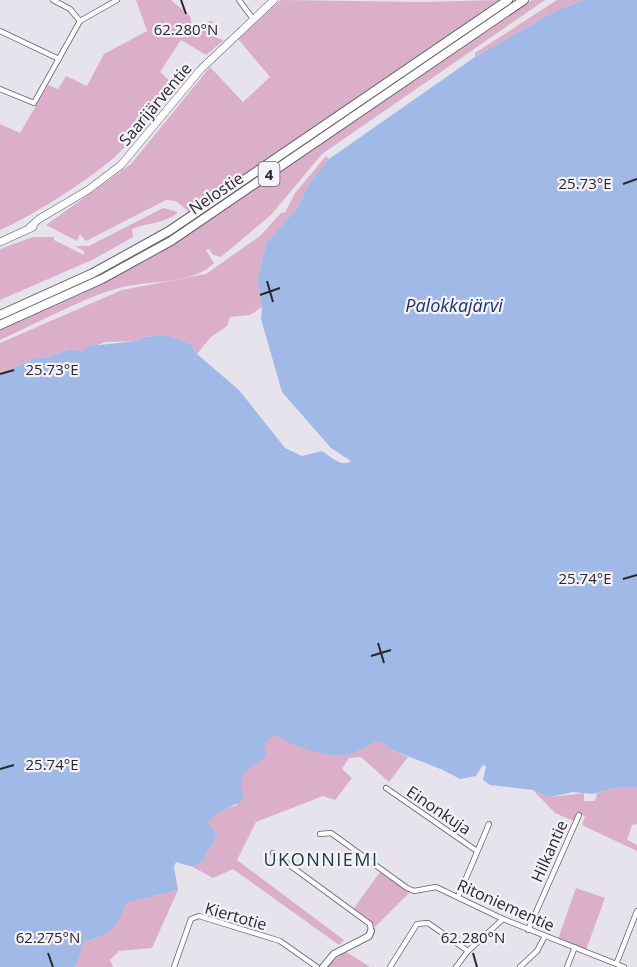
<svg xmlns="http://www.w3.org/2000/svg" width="637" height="967" viewBox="0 0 637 967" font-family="'Open Sans',sans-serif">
<rect width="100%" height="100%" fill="#e6e3ec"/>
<!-- green -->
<g fill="#dbafc9">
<path d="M136,0H171L190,16L192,25L205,28L209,21H213L210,30L212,36L224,40L206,55L181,40L160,72L174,85C156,107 139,133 119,153C95,176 31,217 0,230V124L20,133L48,85L58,89L66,76L87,86L104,54L147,31Z"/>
<polygon points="281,0 422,2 499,0 189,212 176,201 166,200 86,241 80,234 77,241 46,225 131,164 210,67 243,102 270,77 238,39"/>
<path d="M532,0H545L322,154L271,215L221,257L213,255L209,249L206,250L214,263C196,283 152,281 127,286C90,294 36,324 0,340V330L81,294L158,254Z"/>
<polygon points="557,0 584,0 557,10 475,57 475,53"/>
<polygon points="326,156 329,159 309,183 298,207 266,243 258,279 262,307 250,315 230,317 227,326 211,337 197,354 191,344 166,335 144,337 136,341 105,342 83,351 70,349 47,358 35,358 0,374 0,343 122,290 206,274 260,236 282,212 285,213 295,193"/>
<path d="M163,208L178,212C168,223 146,223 132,229L133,237L94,259L0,300V249L33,237H54V240L84,255V251L75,246H89Z"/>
<path d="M268,729C294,740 322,758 350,754C362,753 368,742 380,740L392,750L408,757L389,782L361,757L349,758L342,769L352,778L335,800L323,796L256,822L237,860L344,940L339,945L233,869L213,878L193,867L203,861L217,835L208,822L215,812L237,805L232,777Z"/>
<polygon points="618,787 637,787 637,824 632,825 627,840 637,845 637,851 582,825 585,816 580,814 576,822 555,813 533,790 550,797 584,793 584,801 595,801 597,793"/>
<polygon points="380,872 410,892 374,928 372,923 354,908"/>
<polygon points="576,888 605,898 586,950 558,939"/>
<path d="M178,890L152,948L119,951L110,960L113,967H74C84,955 79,949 85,941C107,938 120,925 126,903Z"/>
<polygon points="345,951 370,967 326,967"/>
</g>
<!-- water -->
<path fill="#a0b9e6" d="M584,0H637V787H618L593,794L573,792L550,797L533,790L490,785L483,780L486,766L483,765L476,776L460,779L443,770L392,750L380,741C369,742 362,752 351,754C325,759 297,747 275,735L265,742L266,756C246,773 237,769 244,799C232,808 218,809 208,822L217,835L203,861L193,867L176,862L174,867L178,890L126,903C120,926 108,937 85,941C79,949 84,955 74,967H0V374L35,358H47L70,349L83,351L90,346L136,341L144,337L166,335L191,344L197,354L239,390L285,448L302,456L322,451C331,457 342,468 351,461L331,448L282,392L261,319L262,307L258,279L266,243L298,207L309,183L329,159L475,57L557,10Z"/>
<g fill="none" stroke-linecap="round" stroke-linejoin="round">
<defs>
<g id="minor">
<polyline points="53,0 70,9 80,21"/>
<polyline points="239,0 253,19"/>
<polyline points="0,31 59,59"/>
<polyline points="0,89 34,103 80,21 117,0"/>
<polyline points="386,788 477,851"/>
<polyline points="320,834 331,833 407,888 414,891 436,887 503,919 624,967"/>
<polyline points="273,853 370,924 371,931"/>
<polyline points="458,897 489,824"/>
<polyline points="528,930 579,815"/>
<polyline points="617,962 637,911"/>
<polyline points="174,967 191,919 199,916 280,941 317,967"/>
<polyline points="390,967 417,924 428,923 468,951"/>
<polyline points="456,967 468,951 503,919"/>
<polyline points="520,967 537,951 545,936"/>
<polyline points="567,967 575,947"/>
</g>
<polyline id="tertiary" points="323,967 334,954 369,936 371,931"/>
<g id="secondary">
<polyline points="30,227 39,219 88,190 121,165 201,69 274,0"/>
<polyline points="0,242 33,227"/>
</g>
<g id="motorway">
<polyline points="0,315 93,273 169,231 508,0"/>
<polyline points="0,325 102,279 171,241 524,0"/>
</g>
</defs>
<!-- minor casing -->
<use href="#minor" stroke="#646168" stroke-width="6"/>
<!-- tertiary casing -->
<use href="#tertiary" stroke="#646168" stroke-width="8"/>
<!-- secondary casing -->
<use href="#secondary" stroke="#646168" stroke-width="8"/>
<!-- motorway casing -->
<use href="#motorway" stroke="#646168" stroke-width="10"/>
<!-- minor -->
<use href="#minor" stroke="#fff" stroke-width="4.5"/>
<!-- tertiary -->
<use href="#tertiary" stroke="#fff" stroke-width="6"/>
<!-- secondary -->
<use href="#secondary" stroke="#fff" stroke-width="7"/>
<!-- motorway -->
<use href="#motorway" stroke="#fff" stroke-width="8"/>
</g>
<!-- ticks -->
<path fill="none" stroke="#28272a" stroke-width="2" d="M181,0L186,14M623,184L637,179M267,281L273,302M260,295L280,288M0,374L14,370M623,579L637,575M378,643L384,663M371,656L391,650M0,769L14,765M48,953L53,967M473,953L477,967"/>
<g text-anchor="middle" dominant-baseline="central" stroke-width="4.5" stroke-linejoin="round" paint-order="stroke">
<!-- shield labels -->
<rect fill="#f4f1f9" stroke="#656468" stroke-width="1.5" x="258.5" y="162" width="21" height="24" rx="4.5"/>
<g font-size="15" font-weight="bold" fill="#28272a">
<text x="269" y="174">4</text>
</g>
<!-- street labels -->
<g font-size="16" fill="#28272a" stroke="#f4f1f9">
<text transform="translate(155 104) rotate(-50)">Saarijärventie</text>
<text transform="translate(216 193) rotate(-34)">Nelostie</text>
<text transform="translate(439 810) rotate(34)">Einonkuja</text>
<text transform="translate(549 851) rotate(-66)">Hilkantie</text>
<text transform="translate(506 905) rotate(24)">Ritoniementie</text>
<text transform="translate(236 916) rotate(16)">Kiertotie</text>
</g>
<!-- water labels -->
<g font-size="18" font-style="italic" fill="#1a356c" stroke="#f4f1f9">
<text x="454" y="305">Palokkajärvi</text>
</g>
<!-- neighbourhood labels -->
<g font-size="18" letter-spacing="1.5" fill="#193b3e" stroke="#f4f1f9">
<text x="321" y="859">UKONNIEMI</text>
</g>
</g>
<g font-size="15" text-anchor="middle" fill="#28272a" stroke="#f4f1f9" stroke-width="4.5" stroke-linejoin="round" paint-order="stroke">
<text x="186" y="35">62.280°N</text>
<text x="585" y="189">25.73°E</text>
<text x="52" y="375">25.73°E</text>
<text x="585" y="584">25.74°E</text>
<text x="52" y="770">25.74°E</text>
<text x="48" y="943">62.275°N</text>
<text x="473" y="943">62.280°N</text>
</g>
</svg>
